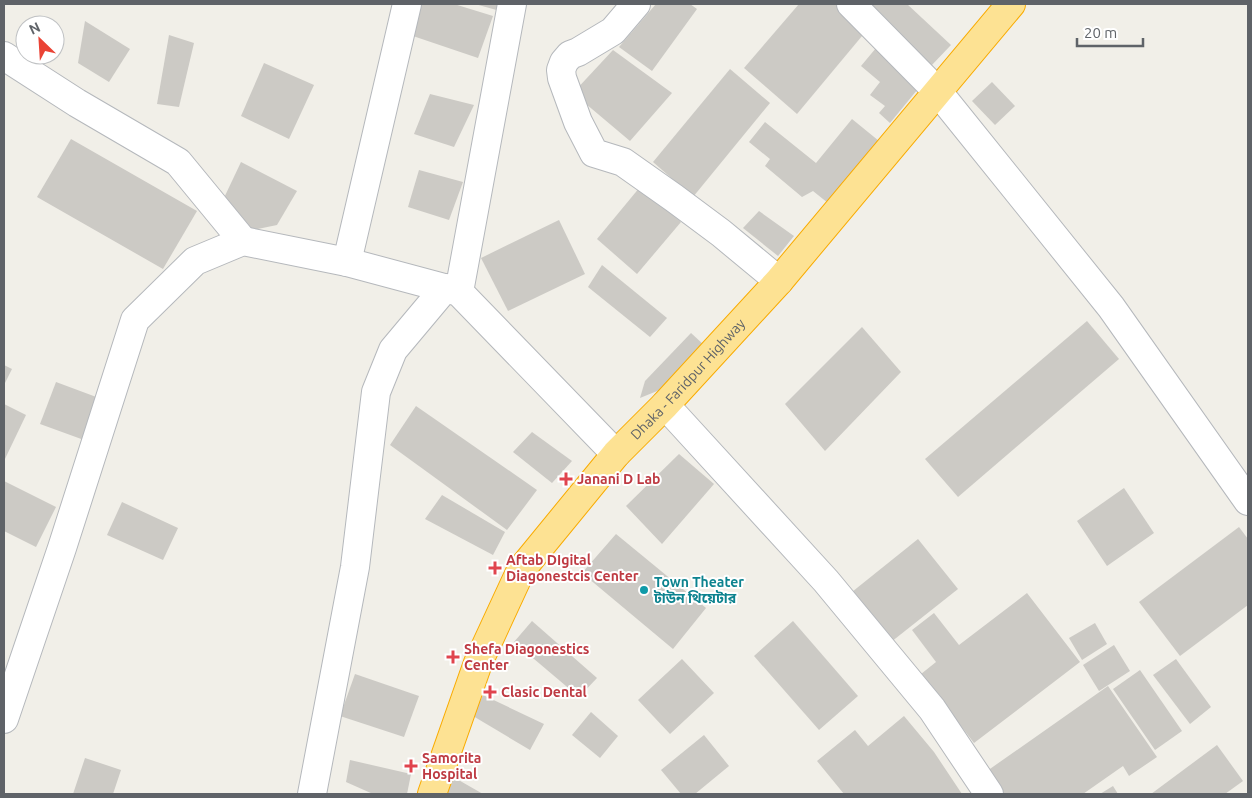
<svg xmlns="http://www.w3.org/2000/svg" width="1252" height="798" viewBox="0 0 1252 798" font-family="Ubuntu,'Noto Sans Bengali',sans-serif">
<rect width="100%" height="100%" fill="#f1efe8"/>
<!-- building -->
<g fill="#cccac5">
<polygon points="420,4 454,4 493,16 478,58 410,35"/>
<polygon points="475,4 502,4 500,11"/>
<polygon points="656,4 690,4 697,9 652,71 619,47"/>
<polygon points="799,4 835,4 867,30 797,114 744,68"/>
<polygon points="862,4 907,4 951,45 930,67"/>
<polygon points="85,21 130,49 109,82 78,63"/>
<polygon points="169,35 194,43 179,107 157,104"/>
<polygon points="876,48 922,84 890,123 879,113 885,106 870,95 880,82 861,66"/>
<polygon points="613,50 672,93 630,141 573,93"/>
<polygon points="264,63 314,85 289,139 241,116"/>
<polygon points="730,69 770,103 693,197 653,162"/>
<polygon points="992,82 1015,106 995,125 972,101"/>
<polygon points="430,94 474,105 454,147 414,134"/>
<polygon points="852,119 879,141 828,203 813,191 802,197 765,166 770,159 749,142 765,122 816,163"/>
<polygon points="71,139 197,211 163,269 37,197"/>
<polygon points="241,162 297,191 277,225 248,231 223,200"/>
<polygon points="419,170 463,182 449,220 408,207"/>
<polygon points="640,187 681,222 637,274 597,239"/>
<polygon points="759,211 794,236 778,256 743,228"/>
<polygon points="559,220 585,274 508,311 481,258"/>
<polygon points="602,265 667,318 650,337 588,287"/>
<polygon points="1087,321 1119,359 958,497 925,459"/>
<polygon points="862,327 901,372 825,451 785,404"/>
<polygon points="691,333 704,345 662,389 640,398 645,381"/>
<polygon points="4,365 12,369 4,385"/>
<polygon points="56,382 99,398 84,440 40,424"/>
<polygon points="4,404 26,415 4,461"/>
<polygon points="416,406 537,490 507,530 390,445"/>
<polygon points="532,432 572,461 552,483 513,452"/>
<polygon points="679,454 714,484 662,544 626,506"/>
<polygon points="4,481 56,507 36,547 4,531"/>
<polygon points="1124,488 1154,533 1107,566 1077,521"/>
<polygon points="442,495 505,532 493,555 425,519"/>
<polygon points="122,502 178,528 163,560 107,535"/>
<polygon points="1239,527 1248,539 1248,605 1180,656 1139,602"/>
<polygon points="616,534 706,608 673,649 582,573"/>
<polygon points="918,539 958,589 886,646 847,596"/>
<polygon points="1027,593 1080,662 974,743 921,674 936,662 912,630 934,613 959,645"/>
<polygon points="532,621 597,678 579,697 514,642"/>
<polygon points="793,621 858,696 819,730 754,656"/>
<polygon points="1095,623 1107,644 1082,660 1069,638"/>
<polygon points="1114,645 1130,671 1099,691 1083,665"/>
<polygon points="682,659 714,693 670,734 638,700"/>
<polygon points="1176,659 1211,707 1190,724 1153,675"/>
<polygon points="1140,670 1182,731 1155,750 1113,689"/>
<polygon points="355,674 419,696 404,737 340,716"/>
<polygon points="1108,686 1157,757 1129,776 1123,766 1083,794 1004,794 987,771"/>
<polygon points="483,695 544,724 530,750 473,716"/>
<polygon points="591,712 618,736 600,758 572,735"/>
<polygon points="904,716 934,752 962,794 844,794 817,761 855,730 868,746"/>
<polygon points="704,735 729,766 695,794 681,794 661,770"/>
<polygon points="1217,745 1243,781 1225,794 1151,794"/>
<polygon points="85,758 121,770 113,794 73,794"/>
<polygon points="350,760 411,774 407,794 373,794 346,782"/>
<polygon points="448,774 483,794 440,794"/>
<polygon points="1113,786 1118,794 1100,794"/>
</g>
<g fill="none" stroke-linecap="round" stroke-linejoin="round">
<defs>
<g id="minor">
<polyline points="636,4 613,31 578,52 570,55 564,62 561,70 562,78 578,122 594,153 623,162 674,198 721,233 779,281"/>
<polyline points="851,4 938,92 1111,307 1248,501"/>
<polyline points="4,56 77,103 178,162 243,241"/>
<polyline points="347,262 407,4"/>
<polyline points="459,292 512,4"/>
<polyline points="665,405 826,581 932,709 989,794"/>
<polyline points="4,719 62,548 135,320 195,261 243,241 347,262 459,292 616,454"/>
<polyline points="312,794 355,567 376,392 393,350 445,288"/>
</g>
<g id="highway">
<path id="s1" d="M432,794L478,663L521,570L616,454L665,405L779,281L1011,4"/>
</g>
</defs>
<!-- minor casing -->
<use href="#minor" stroke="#b5b8bc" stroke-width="30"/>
<!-- highway casing -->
<use href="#highway" stroke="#f9ab00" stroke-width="30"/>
<!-- minor -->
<use href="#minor" stroke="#fff" stroke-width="28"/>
<!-- highway -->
<use href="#highway" stroke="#fde293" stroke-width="28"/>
</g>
<!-- markers -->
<g fill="#e0444e" stroke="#fff" stroke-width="2">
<path d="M563.5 471.5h5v5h5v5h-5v5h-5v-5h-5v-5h5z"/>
<path d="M492.5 560.5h5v5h5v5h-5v5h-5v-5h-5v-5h5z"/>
<path d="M450.5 649.5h5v5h5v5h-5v5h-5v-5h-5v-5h5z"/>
<path d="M487.5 684.5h5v5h5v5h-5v5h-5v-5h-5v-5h5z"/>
<path d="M408.5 758.5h5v5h5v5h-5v5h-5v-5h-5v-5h5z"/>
</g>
<circle fill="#0f9aa8" stroke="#fff" stroke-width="2" cx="644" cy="590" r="5"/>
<g text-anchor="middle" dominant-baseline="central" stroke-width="4" stroke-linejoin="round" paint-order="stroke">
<!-- street labels -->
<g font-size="14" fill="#5f6368" stroke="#fff">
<text stroke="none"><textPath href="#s1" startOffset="495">Dhaka - Faridpur Highway</textPath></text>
</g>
<!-- health labels -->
<g font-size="14" font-weight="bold" fill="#be3a42" stroke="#fff" text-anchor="start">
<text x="577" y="479">Janani D Lab</text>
<text x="506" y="560">Aftab DIgital<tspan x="506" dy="16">Diagonestcis Center</tspan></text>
<text x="464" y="649">Shefa Diagonestics<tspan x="464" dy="16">Center</tspan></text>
<text x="501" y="692">Clasic Dental</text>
<text x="422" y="758">Samorita<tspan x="422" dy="16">Hospital</tspan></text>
</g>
<!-- culture labels -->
<g font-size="14" font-weight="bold" fill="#0d838f" stroke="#fff" text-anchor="start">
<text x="654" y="582">Town Theater<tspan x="654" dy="16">টাউন থিয়েটার</tspan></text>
</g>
</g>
<!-- border -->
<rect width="1252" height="798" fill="none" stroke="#5f6368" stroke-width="10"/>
<!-- north arrow -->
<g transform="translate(40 40) rotate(335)"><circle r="24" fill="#ffffff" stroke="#bfc1c3"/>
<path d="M0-4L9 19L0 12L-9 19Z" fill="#ea4335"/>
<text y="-8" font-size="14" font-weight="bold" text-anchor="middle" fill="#5f6368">N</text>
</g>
<!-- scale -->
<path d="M1077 38v8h66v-8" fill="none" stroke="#5f6368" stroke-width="2.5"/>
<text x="1084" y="38" font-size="15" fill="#5f6368" stroke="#ffffff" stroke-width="4" paint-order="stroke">20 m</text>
</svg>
